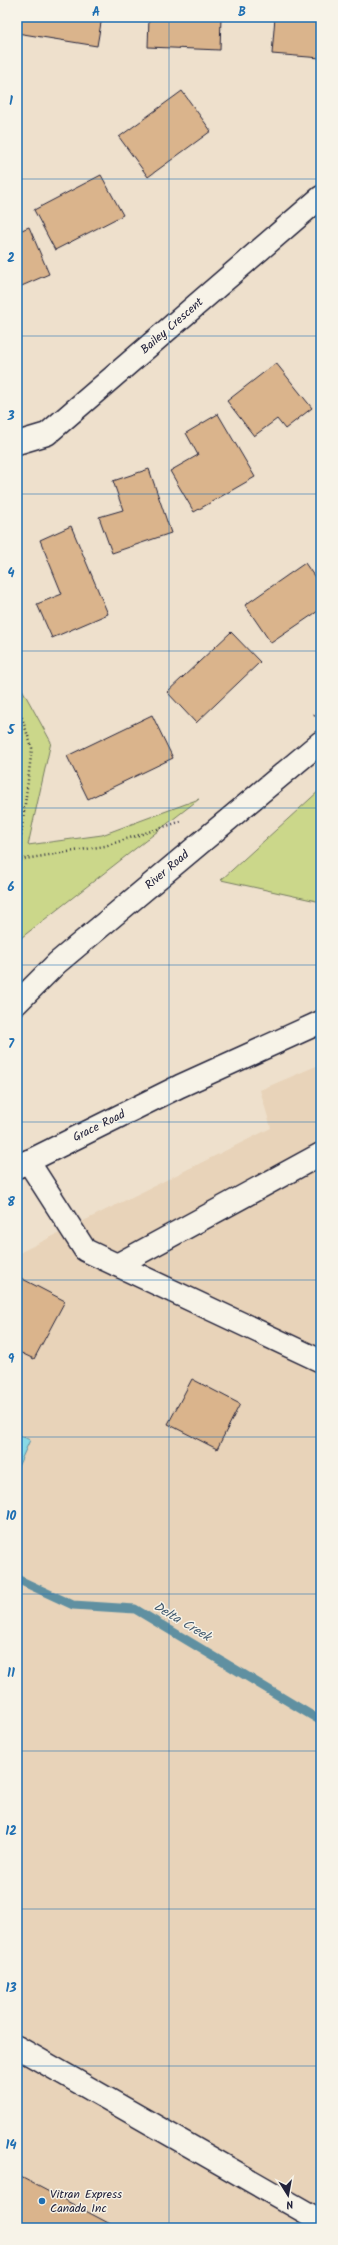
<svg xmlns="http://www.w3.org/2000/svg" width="338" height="2245" viewBox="0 0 338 2245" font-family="Kalam,sans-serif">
<rect width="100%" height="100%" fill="#eee0cc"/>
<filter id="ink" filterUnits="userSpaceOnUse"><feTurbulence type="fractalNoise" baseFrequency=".025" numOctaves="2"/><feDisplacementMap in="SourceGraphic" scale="8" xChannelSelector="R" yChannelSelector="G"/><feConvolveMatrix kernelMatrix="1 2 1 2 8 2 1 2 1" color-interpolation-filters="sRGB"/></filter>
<g filter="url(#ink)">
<!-- built -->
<polygon fill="#e8d3b9" points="321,1064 321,2228 17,2228 17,1254 271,1128 260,1090"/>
<!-- green -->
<g fill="#cbd78a" stroke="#767c62">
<polygon points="17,680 51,742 28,845 102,835 199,799 17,941"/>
<polygon points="321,789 321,902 221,880"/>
</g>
<!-- water -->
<polygon fill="#89d9e5" stroke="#6090a1" points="17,1434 30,1440 17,1469"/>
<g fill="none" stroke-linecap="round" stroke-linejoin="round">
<!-- stream -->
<polyline stroke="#6090a1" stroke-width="9" points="17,1579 73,1605 135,1609 321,1721"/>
</g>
<!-- building -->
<g fill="#dab48c" stroke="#22223b">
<polygon points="17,17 102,17 97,46 17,33"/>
<polygon points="149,17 221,17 220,50 148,47"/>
<polygon points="275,17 321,17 321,58 272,54"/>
<polygon points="182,91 211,131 148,177 119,137"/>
<polygon points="101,175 123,215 55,250 34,210"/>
<polygon points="29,227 49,274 17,288 17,232"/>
<polygon points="276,363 312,408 285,429 277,419 254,436 227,401"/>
<polygon points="218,414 255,477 194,512 170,471 198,455 186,433"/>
<polygon points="149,469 171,533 112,553 99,517 123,510 113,481"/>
<polygon points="71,526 108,614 52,638 37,604 62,594 40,540"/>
<polygon points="305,563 321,586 321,609 271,643 245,605"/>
<polygon points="231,632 260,662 196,723 167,692"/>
<polygon points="152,715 173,758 88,799 67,756"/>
<polygon points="17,1276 65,1301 34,1359 17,1351"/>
<polygon points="192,1379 240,1404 217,1449 168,1424"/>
<polygon points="17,2175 118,2228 17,2228"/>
</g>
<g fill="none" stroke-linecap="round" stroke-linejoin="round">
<defs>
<g id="minor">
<polyline points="17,443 47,434 321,197"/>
<polyline points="17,1003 57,963 321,742"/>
<polyline points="28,1161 85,1250 321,1361"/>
<polyline points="17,1167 180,1086 321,1022"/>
<polyline points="117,1265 321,1154"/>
<polyline points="17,2047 321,2221"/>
</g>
</defs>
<!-- minor casing -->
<use href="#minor" stroke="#22223b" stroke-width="25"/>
<!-- path -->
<g stroke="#22223b" stroke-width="2.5" stroke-dasharray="1 3" stroke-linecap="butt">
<polyline points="17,711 21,715 32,748 18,860 105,846 182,821"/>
<polyline points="314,715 321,709"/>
</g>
<!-- minor -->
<use href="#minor" stroke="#f7f3e8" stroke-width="22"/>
</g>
</g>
<!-- grid -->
<path fill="none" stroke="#1f6fb2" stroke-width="1" stroke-opacity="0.55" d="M169,17V2228M17,179H321M17,336H321M17,494H321M17,651H321M17,808H321M17,965H321M17,1122H321M17,1280H321M17,1437H321M17,1594H321M17,1751H321M17,1909H321M17,2066H321"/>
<!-- markers -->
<circle fill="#1f6fb2" stroke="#f7f3e8" stroke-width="1.5" cx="42" cy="2201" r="4"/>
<g text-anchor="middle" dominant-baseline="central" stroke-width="3" stroke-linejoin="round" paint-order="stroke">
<!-- street labels -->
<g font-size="12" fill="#22223b" stroke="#f7f3e8">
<text transform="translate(172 326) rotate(-41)">Bailey Crescent</text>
<text transform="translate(167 870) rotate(-40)">River Road</text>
<text transform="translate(99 1126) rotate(-26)">Grace Road</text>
</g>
<!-- poi labels -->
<g font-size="12" fill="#22223b" stroke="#f7f3e8" text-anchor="start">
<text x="50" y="2194">Vitran Express<tspan x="50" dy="14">Canada Inc</tspan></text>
</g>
<!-- water labels -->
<g font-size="13" font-style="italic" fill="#41596e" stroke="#f7f3e8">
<text transform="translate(182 1622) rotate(31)">Delta Creek</text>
</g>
</g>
<!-- margin -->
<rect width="338" height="2245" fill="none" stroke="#f7f3e8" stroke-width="44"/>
<!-- north arrow -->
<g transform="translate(288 2195) rotate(169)" stroke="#f7f3e8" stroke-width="3" paint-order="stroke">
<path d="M0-3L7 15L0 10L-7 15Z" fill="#22223b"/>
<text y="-6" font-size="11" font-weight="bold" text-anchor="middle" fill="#22223b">N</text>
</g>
<rect x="22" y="22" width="294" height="2201" fill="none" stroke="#1f6fb2" stroke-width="1.5"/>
<g font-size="13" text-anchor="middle" font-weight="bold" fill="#1f6fb2">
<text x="96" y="16">A</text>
<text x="242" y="16">B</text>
<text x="11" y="105">1</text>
<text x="11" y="262">2</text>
<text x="11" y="420">3</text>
<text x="11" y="577">4</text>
<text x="11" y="734">5</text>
<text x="11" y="891">6</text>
<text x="11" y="1048">7</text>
<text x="11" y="1206">8</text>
<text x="11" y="1363">9</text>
<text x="11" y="1520">10</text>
<text x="11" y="1677">11</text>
<text x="11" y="1835">12</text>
<text x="11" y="1992">13</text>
<text x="11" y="2149">14</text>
</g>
</svg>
